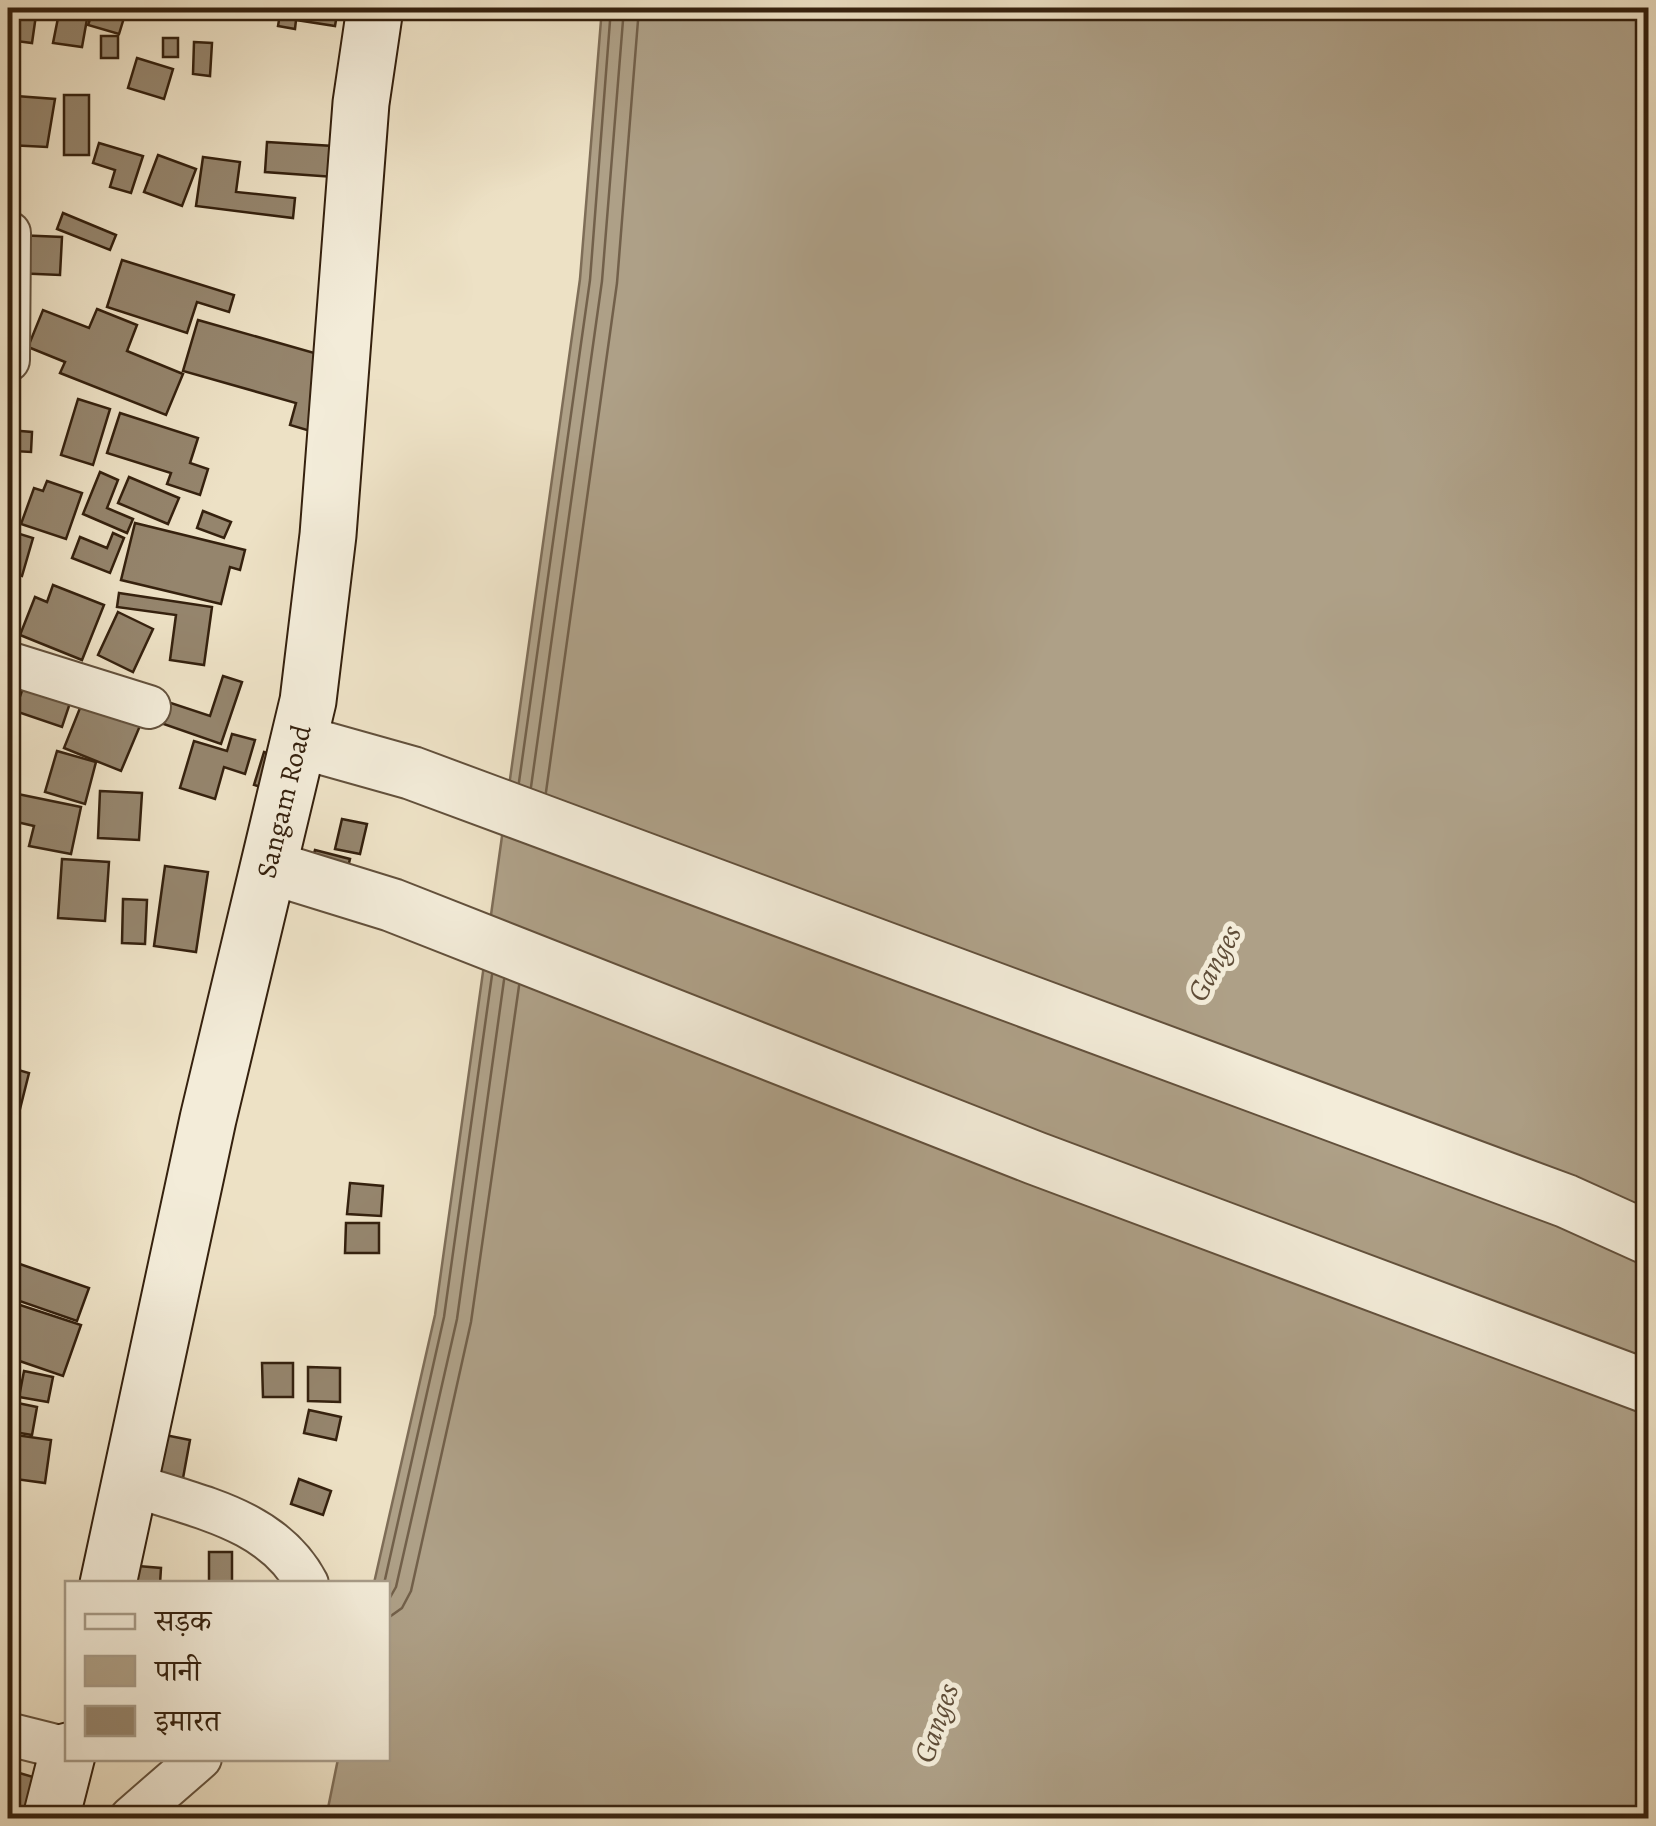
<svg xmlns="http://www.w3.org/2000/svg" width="1656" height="1826" viewBox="0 0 1656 1826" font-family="Alegreya,'Noto Serif Devanagari',serif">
<rect width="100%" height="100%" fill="#ede1c5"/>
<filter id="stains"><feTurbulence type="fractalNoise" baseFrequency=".002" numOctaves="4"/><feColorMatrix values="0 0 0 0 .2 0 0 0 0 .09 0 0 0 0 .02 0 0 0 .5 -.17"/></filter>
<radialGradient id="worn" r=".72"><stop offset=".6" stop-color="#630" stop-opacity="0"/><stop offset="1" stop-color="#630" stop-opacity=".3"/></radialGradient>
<!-- water -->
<polygon fill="#aea087" stroke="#7e6d57" stroke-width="2.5" points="602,8 1648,8 1648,1818 326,1818 338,1759 388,1758 388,1584 374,1583 435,1315 580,279"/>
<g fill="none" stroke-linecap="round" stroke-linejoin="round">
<!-- shore -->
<g stroke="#72604a" stroke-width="2.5">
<polyline points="519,782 590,280 611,8"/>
<polyline points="531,787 602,281 624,8"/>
<polyline points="546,792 617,283 639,8"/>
<polyline points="384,1584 444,1317 492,975"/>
<polyline points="388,1601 396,1587 457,1319 504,980"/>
<polyline points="388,1618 402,1608 411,1591 471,1322 519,986"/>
</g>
</g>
<!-- building -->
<g fill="#95856d" stroke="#35210e" stroke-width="2.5">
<polygon points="8,8 37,8 32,43 8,40"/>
<polygon points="60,8 89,8 82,47 53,43"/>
<polygon points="94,8 127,8 119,34 88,25"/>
<polygon points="281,8 338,8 335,26 296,20 295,29 278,26"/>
<rect x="101" y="36" width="17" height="22"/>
<rect x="163" y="38" width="15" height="19"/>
<polygon points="194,42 212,43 210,76 193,74"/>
<polygon points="137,58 173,69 164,99 128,88"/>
<rect x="64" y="95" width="25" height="60"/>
<polygon points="16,96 55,99 47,147 8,145 8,109 16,109"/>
<polygon points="267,142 350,147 348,178 265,172"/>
<polygon points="99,143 143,156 131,193 110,187 115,170 93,163"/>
<polygon points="158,155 196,169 182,206 144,192"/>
<polygon points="203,157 240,162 236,192 295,198 293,218 196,206"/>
<polygon points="63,213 116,235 110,250 57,229"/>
<polygon points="16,235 62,237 60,275 14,273"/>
<polygon points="122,260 234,295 229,312 197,302 187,333 107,307"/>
<polygon points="97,309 137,325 127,351 183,374 166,415 60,373 65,362 28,347 43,310 89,328"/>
<polygon points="198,320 339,360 317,433 290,425 296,403 183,371"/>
<polygon points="78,399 110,409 93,465 61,455"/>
<polygon points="120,413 198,438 190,463 208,469 200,495 167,484 171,473 107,453"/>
<polygon points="8,430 32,432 31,452 14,451 13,467 8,467"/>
<polygon points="100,472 118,480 107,508 133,519 127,533 83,514"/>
<polygon points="129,477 179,498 168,524 118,503"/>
<polygon points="47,481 82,493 66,539 21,524 34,488 43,491"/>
<polygon points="8,505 17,508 10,531 33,538 22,576 8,572 11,554 8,553"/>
<polygon points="203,511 231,522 224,538 197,528"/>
<polygon points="135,523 245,550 240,570 230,567 221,604 121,580"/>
<polygon points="113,533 124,538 110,573 72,558 80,537 107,548"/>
<polygon points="53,585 104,605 82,660 20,635 35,597 47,602"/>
<polygon points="119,593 212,607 204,665 170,660 176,615 117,607"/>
<polygon points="118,612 153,629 133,672 98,655"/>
<polygon points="27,676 74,691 62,727 15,711"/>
<polygon points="223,676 242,682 221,744 155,721 162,700 210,716"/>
<polygon points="84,698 142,721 121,771 64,748"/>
<polygon points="232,734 255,740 245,774 224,767 215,799 180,788 194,741 227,751"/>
<polygon points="57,751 96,762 85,804 45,792"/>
<polygon points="264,752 289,760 279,792 254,785"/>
<polygon points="100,791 142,793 139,840 98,838"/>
<polygon points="8,792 81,807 71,854 29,846 34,826 8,820"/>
<polygon points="342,819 367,824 360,854 335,849"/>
<polygon points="315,850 350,859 345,879 309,870"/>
<polygon points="62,859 109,862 105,921 58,918"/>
<polygon points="165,866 208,872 196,952 154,946"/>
<polygon points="123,899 147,900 145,944 122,943"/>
<polygon points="8,1067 29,1073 17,1121 8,1118"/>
<polygon points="350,1183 383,1186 381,1216 347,1214"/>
<polygon points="346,1223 379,1223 379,1253 345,1253"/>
<polygon points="14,1262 89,1288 77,1321 8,1297"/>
<polygon points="8,1301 81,1325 63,1376 8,1357"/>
<polygon points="262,1363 293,1363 293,1397 263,1397"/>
<polygon points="308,1367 340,1368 340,1402 308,1401"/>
<polygon points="8,1369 17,1371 12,1395 8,1394"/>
<polygon points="24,1371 53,1377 48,1402 19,1397"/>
<polygon points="8,1401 37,1407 32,1435 8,1431"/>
<polygon points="309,1410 341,1417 336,1440 304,1433"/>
<polygon points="9,1434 51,1440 45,1483 8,1478"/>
<polygon points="160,1434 190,1440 181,1489 150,1483"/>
<polygon points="299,1479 331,1491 323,1515 291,1504"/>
<rect x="209" y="1552" width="23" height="32"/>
<polygon points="138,1566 161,1568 160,1584 137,1584"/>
<polygon points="16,1772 40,1779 28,1818 8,1818"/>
</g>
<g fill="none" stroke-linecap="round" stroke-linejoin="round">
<defs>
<g id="minor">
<polyline points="8,360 9,233"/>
<polyline points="8,663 149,707"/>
<path d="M133,1485C197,1507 273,1519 307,1584"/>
<polyline points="8,1734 68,1749"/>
<polyline points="131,1818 200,1758"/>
</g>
<g id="tertiary">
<polyline points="298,741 412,773 1566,1201 1648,1238"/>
<polyline points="269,867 392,905 1035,1158 1648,1387"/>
</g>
<g id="secondary">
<path id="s1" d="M108,1584L208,1119L308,701L328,535L361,103L375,8"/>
<polyline points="51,1818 68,1751"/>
</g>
</defs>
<!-- minor casing -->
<use href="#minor" stroke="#63513c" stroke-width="46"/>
<!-- tertiary casing -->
<use href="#tertiary" stroke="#63513c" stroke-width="56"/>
<!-- secondary casing -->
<use href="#secondary" stroke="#35210e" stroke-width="59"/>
<!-- minor -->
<use href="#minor" stroke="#f3ecd9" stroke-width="42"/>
<!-- tertiary -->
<use href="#tertiary" stroke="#f3ecd9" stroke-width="52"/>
<!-- secondary -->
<use href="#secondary" stroke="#f3ecd9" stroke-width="55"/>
</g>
<g text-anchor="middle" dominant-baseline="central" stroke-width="10" stroke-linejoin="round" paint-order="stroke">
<!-- street labels -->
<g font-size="28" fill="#35210e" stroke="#f3ecd9">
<text stroke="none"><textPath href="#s1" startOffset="802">Sangam Road</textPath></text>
</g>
<!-- water labels -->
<g font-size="30" font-style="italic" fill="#5f4d38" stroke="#f3ecd9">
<text transform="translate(1214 963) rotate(-62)">Ganges</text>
<text transform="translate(936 1723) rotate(-71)">Ganges</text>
</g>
</g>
<!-- margin -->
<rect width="1656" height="1826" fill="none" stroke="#ede1c5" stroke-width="40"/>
<rect x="10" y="10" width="1636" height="1806" fill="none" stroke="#35210e" stroke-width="5"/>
<rect x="20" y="20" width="1616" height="1786" fill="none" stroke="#35210e" stroke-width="2.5"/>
<!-- legend -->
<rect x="65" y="1581" width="325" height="180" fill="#f3ecd9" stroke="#a79b88" stroke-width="2.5"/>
<rect x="85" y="1614" width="50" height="15" fill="#f3ecd9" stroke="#a79b88" stroke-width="2.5"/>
<text x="155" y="1631" font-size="30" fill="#35210e">सड़क</text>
<rect x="85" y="1656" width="50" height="30" fill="#aea087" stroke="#a79b88" stroke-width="2.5"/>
<text x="155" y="1681" font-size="30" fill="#35210e">पानी</text>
<rect x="85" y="1706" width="50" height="30" fill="#95856d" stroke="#a79b88" stroke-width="2.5"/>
<text x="155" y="1731" font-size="30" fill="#35210e">इमारत</text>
<rect width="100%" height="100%" filter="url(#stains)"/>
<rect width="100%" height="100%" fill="url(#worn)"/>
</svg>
